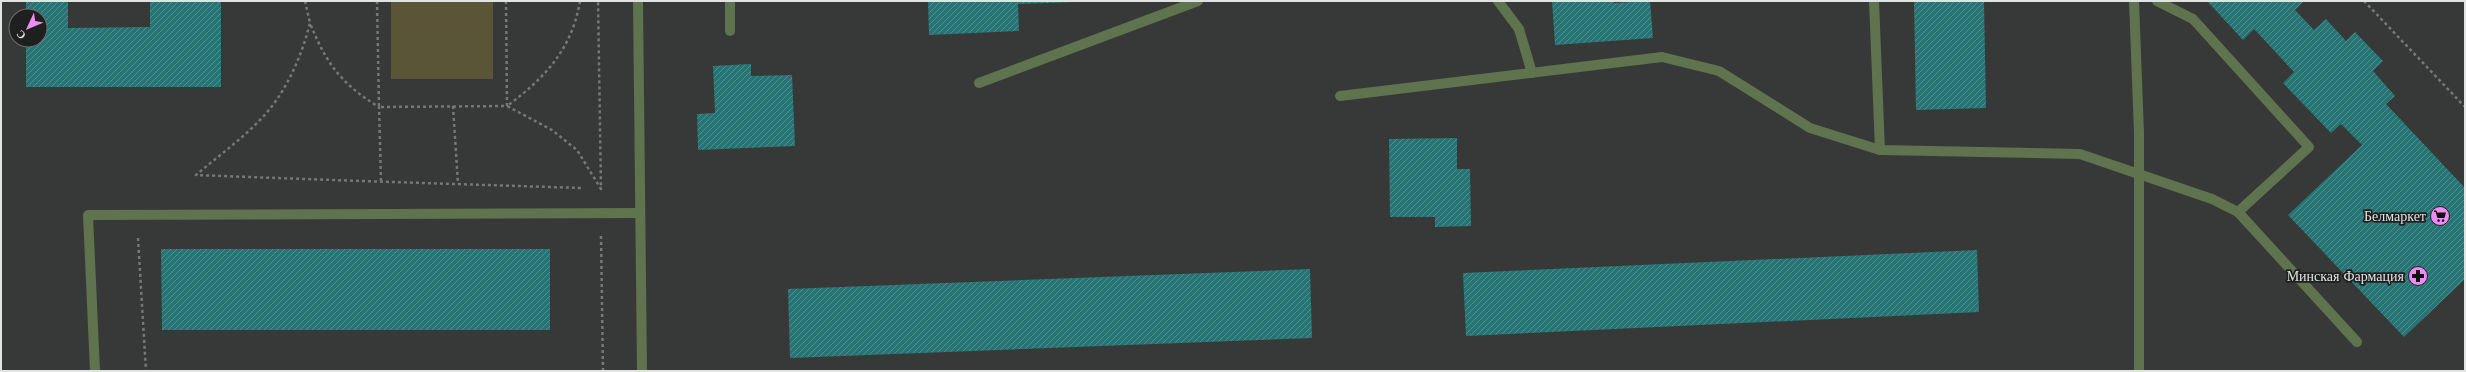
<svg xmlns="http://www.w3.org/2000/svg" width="2466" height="372" viewBox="0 0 2466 372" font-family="'Libre Baskerville',serif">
<defs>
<pattern id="building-hatch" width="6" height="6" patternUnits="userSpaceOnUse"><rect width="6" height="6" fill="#277475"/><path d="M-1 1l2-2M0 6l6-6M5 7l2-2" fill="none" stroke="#508e8f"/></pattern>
</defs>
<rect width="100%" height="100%" fill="#363937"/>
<!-- green -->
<rect fill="#5b5537" x="391" y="1" width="102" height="78"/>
<!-- building -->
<g fill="url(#building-hatch)">
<polygon points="26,1 68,1 68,28 150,27 150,1 221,1 221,87 26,87 26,40 40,40 40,16 26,16"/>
<polygon points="928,1 1076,1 1076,2 1018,4 1019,31 929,35"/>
<polygon points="1552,1 1614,1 1614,3 1650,1 1653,38 1555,45"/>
<polygon points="1914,1 1984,1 1986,108 1916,110"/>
<polygon points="2207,1 2304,1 2295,10 2314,30 2326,19 2346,41 2355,32 2383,61 2373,71 2395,96 2386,104 2465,188 2465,279 2404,337 2288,215 2362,145 2341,124 2331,133 2283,83 2294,72 2254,29 2243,40"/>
<polygon points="751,64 751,76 792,75 795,146 698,150 697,114 715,113 713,66"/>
<polygon points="1457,138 1457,169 1470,169 1471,226 1435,227 1435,217 1390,217 1389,139"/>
<polygon points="161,249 550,249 550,330 162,330"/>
<polygon points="1977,250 1979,312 1466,336 1463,273"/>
<polygon points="1310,269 1312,338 790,358 788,289"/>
</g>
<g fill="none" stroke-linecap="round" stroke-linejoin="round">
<!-- path -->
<g stroke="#757876" stroke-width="2.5" stroke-dasharray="3 3" stroke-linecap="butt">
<polyline points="305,1 310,23"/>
<polyline points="377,1 379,107 507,106 506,1"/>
<path d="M580,1C572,49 545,78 507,106L552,130L577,150L601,189L598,1"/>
<polyline points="2364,1 2465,107"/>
<polyline points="453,106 458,184"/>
<path d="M381,181L379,107C341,84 326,63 310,23C301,59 284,97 257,123C238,142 216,158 196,175C325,180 453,184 581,188"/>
<polyline points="601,236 603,371"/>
<polyline points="138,238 146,371"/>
</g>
<!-- minor -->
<g stroke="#5f734e" stroke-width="10">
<polyline points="638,1 642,371"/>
<polyline points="1498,1 1519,29 1532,73"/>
<polyline points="1874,1 1880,150"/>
<polyline points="2134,1 2139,133 2139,371"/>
<polyline points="2157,1 2193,19 2309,147 2238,212"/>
<polyline points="730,31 730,1"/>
<polyline points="979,83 1198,1"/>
<polyline points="1340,96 1662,57 1719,71 1810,128 1880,150 2080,154 2212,199 2238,212 2357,342"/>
<polyline points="95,371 88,215 640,213"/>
</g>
</g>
<!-- icons -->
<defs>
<symbol id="supermarket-disc" viewBox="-11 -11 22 22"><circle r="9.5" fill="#ef8bf7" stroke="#1e1f1f"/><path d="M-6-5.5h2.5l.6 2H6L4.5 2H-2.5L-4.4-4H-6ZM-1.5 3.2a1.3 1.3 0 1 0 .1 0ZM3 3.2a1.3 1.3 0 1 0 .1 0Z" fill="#111"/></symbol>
<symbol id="pharmacy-disc" viewBox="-11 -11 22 22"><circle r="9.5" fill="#ef8bf7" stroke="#1e1f1f"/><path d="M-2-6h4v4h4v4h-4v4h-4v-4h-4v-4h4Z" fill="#111"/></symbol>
</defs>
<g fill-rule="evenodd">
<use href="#supermarket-disc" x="2429" y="205" width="22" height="22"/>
<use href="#pharmacy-disc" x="2407" y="265" width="22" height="22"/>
</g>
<g text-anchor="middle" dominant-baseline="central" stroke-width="3.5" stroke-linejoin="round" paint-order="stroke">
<!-- poi labels -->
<g font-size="14" fill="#e1e3e2" stroke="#1e1f1f" text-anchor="end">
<text x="2426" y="216">Белмаркет</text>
<text x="2404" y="276">Минская Фармация</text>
</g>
</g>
<!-- border -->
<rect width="2466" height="372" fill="none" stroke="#e1e3e2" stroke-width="4"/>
<!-- north arrow -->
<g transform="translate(28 28) rotate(226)"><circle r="19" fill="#1e1f1f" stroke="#6c6d6d"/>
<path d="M0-3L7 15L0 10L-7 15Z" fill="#ef8bf7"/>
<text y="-6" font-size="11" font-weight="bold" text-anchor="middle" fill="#e1e3e2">С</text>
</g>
</svg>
